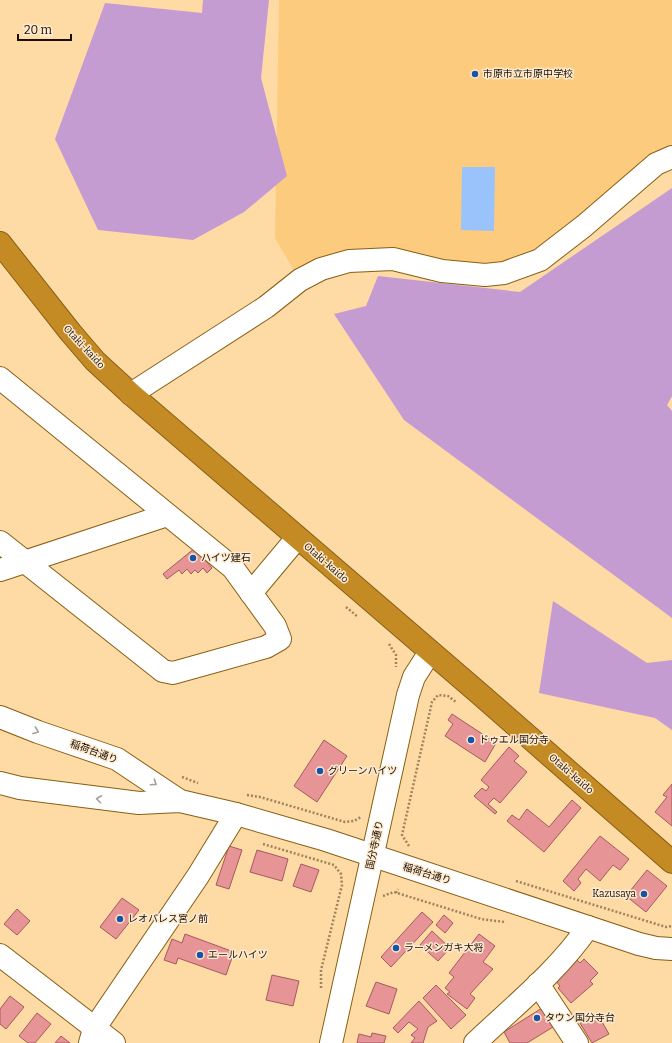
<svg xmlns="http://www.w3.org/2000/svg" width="672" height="1043" viewBox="0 0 672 1043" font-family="Bitter,'Noto Sans JP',serif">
<rect width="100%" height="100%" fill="#fedaa4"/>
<!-- built -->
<polygon fill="#fdcb7e" points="279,0 672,0 672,147 533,255 474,268 379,249 296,274 275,238"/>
<!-- green -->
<g fill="#c49cd2">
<polygon points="203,0 269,0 261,78 287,176 244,212 193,240 98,230 55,139 105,3 202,13"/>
<polygon points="672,188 672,396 667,405 672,411 672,618 404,420 334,314 366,306 378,276 520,292"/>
<polygon points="553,601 647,663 672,660 672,730 655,718 539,693"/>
</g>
<!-- water -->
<polygon fill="#9ac3fc" points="462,167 495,167 494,231 461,230"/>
<!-- building -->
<g fill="#e79497" stroke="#a6595e">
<polygon points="195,548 212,568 207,573 203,568 198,573 195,570 191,574 187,569 182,574 179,570 167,579 163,574"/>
<polygon points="452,714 496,743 485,762 445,736 453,724 448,720"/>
<polygon points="324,740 347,756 317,802 294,786"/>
<polygon points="509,747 519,756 514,761 527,772 500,803 494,798 488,804 497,812 495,814 474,796 482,788 486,791 489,787 481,780"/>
<polygon points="672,784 672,826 655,812 667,797 663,795"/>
<polygon points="572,800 581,808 544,852 507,821 512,815 519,820 527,809 549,827"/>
<polygon points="600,836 629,859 620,870 613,865 600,881 586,869 578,879 581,883 574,891 563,881"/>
<polygon points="229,846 242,850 229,889 216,885"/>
<polygon points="257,850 288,859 282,881 250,872"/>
<polygon points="301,864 319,870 311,892 293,886"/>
<polygon points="647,870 667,886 646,912 626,896"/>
<polygon points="122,898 139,910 116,939 100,927"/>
<polygon points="17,909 30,921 17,935 4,924"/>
<polygon points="422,912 433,922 391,967 381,957"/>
<polygon points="444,915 453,923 445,933 436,925"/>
<polygon points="432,931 450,948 438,961 420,945"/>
<polygon points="185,934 234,952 226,975 178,958 176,964 164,960 172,939 182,943"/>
<polygon points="479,934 495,946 483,962 493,969 470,994 475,998 467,1009 447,994 450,992 445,988 454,977 449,973"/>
<polygon points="584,959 598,973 590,981 593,984 571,1003 558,988 560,986 555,980 577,960 580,963"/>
<polygon points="272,975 299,981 293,1006 266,1000"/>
<polygon points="376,982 397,989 389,1014 366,1006"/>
<polygon points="436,985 466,1015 451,1029 423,998"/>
<polygon points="10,996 24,1007 6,1029 0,1024 0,1009"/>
<polygon points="419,1001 437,1021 428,1027 423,1043 411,1043 415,1038 411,1035 418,1029 409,1022 398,1033 393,1028"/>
<polygon points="542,1008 553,1027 527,1043 510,1043 504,1032"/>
<polygon points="37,1013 51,1024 35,1043 28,1043 19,1036"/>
<polygon points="597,1013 609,1034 592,1043 580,1023"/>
<polygon points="372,1033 386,1036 384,1043 357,1043 359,1034 371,1037"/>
<polygon points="61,1036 70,1043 55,1043"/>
</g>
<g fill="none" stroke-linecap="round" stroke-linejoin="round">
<defs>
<g id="minor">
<polyline points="0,378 233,568 275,626 280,639 266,647 173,673 163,671 0,542"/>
<polyline points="131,394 266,307 300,280 321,269 349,261 393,259 442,271 485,275 504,273 540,260 584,226 656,164 672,157"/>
<polyline points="0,570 167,515"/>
<polyline points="251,593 297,538"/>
<polyline points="0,717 38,732 117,759 180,801"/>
<polyline points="0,783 20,788 139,803 180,801 236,814 326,840 639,944 656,948 672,949"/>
<polyline points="0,955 114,1043"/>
<polyline points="538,984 577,1043"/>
<polyline points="90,1043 94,1029 198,876 236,814"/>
<polyline points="331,1043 408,695 414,677 430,652"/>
<path d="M475,1043C513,1007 559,970 588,927"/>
</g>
<polyline id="highway" points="0,243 71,333 95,361 131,394 481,695 672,862"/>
</defs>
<!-- minor casing -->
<use href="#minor" stroke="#885f14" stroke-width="24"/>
<!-- highway casing -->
<use href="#highway" stroke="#885f17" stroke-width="24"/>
<!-- path -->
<g stroke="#9d835e" stroke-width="2.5" stroke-dasharray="2 2" stroke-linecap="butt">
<polyline points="346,607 358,617"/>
<polyline points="389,644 396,655 396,667"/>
<polyline points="182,777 198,783"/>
<polyline points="247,795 260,797 345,822 354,821 361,817"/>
<polyline points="263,844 334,865 341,874 342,885 321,970 321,989"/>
<polyline points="409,846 402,835 432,702 438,695 448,696 456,702"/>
<polyline points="516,881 666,927 672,926"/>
<polyline points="396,893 398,889"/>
<polyline points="383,896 394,892 481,919 505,922"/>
</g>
<!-- minor -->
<use href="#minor" stroke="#fff" stroke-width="22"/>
<!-- highway -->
<use href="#highway" stroke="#c48b24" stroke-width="22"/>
</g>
<!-- one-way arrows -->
<defs><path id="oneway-chevron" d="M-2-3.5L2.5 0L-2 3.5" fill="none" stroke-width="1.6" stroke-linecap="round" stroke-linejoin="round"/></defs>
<g stroke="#a39f99">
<use href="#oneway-chevron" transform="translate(36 731) rotate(21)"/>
<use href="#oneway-chevron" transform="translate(154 783) rotate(34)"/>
<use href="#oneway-chevron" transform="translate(99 799) rotate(-173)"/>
</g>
<!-- markers -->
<g fill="#1655a6" stroke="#fdead0" stroke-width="1.5">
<circle cx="475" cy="74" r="4"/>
<circle cx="193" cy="558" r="4"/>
<circle cx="471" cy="740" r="4"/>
<circle cx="320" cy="771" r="4"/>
<circle cx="644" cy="894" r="4"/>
<circle cx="120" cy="919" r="4"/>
<circle cx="396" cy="948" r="4"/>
<circle cx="200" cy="955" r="4"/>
<circle cx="537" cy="1018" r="4"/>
</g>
<g text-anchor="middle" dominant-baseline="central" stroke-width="3" stroke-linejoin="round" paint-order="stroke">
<!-- poi labels -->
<g font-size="10" fill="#1a0e00" stroke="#fdead0" text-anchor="start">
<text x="483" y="74">市原市立市原中学校</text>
<text x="201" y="558">ハイツ建石</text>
<text x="479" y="740">ドゥエル国分寺</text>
<text x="328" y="771">グリーンハイツ</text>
<text x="636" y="894" text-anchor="end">Kazusaya</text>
<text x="128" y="919">レオパレス宮ノ前</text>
<text x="404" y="948">ラーメンガキ大将</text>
<text x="208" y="955">エールハイツ</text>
<text x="545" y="1018">タウン国分寺台</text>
</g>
<!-- street labels -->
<g font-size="10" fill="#1a0e00" stroke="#fdead0">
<text transform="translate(84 347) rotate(47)">Otaki-kaido</text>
<text transform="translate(326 563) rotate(41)">Otaki-kaido</text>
<text transform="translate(94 752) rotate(20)">稲荷台通り</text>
<text transform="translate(571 774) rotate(41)">Otaki-kaido</text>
<text transform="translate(375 845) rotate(-78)">国分寺通り</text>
<text transform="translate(427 874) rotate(17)">稲荷台通り</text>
</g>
</g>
<!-- scale -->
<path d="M18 34v6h53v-6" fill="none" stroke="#1a0e00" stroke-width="2"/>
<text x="24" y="34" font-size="12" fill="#1a0e00" stroke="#fdead0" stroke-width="3" paint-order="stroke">20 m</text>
</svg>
